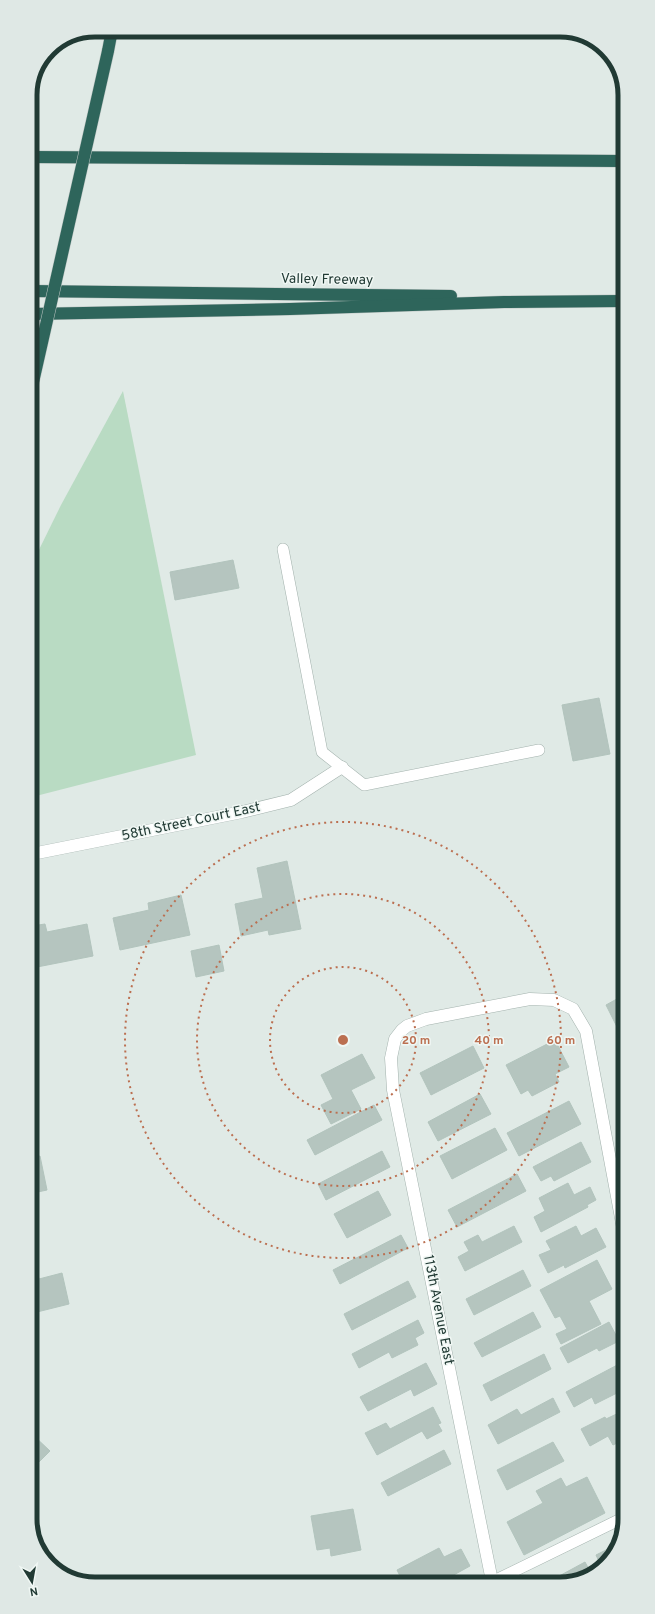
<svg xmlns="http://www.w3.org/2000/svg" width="655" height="1614" viewBox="0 0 655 1614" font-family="Overpass,sans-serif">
<rect width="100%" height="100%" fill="#e0eae6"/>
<!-- green -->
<polygon fill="#b9dbc3" points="123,391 196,755 32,797 31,566 61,505"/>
<!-- building -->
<g fill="#b5c5bf" stroke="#b2c4bd">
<polygon points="233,560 239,588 175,600 170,572"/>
<polygon points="599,698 610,754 573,761 562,705"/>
<polygon points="287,861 301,929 269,935 268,930 241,936 235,904 263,898 257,868"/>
<polygon points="181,895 190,935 120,950 113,918 149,910 148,903"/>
<polygon points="45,924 47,932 87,924 93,956 32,968 32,926"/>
<polygon points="219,945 224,971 196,977 191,951"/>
<polygon points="624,995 624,1038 623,1039 606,1005"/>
<polygon points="555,1040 569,1067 555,1074 559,1082 532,1096 528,1090 521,1094 506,1065"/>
<polygon points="473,1046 484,1068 431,1095 420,1073"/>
<polygon points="362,1054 375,1078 351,1090 361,1109 331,1124 321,1105 333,1099 321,1075"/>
<polygon points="480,1094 491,1114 438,1141 428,1122"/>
<polygon points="569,1101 581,1124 519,1156 507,1133"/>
<polygon points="374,1105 382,1120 315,1155 307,1140"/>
<polygon points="495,1128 507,1150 452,1179 440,1156"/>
<polygon points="581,1142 591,1162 554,1181 551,1176 541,1181 533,1167"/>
<polygon points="382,1151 390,1167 326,1200 318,1184"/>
<polygon points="40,1156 47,1190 33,1193 33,1158"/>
<polygon points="517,1174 526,1191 457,1227 448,1210"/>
<polygon points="568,1183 574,1195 590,1187 596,1200 587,1205 588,1207 541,1232 534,1217 545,1211 539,1198"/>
<polygon points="378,1191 391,1215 347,1238 334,1214"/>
<polygon points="514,1226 522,1242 465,1271 458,1257 469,1251 464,1242 478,1235 482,1242"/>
<polygon points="576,1226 581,1236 596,1228 606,1247 565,1268 564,1265 548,1273 539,1255 551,1250 546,1241"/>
<polygon points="401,1235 408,1248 340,1284 333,1270"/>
<polygon points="597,1260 612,1289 589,1301 601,1324 561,1344 556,1334 567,1329 560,1316 555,1318 540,1290"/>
<polygon points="523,1270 531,1286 474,1315 466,1299"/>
<polygon points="62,1273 69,1304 33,1313 33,1277 38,1275 39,1279"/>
<polygon points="408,1281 416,1297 352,1330 344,1314"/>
<polygon points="533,1312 541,1327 482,1357 474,1343"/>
<polygon points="418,1320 424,1333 415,1338 418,1345 392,1358 389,1352 359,1368 352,1354"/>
<polygon points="609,1322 619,1341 599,1351 597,1348 568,1363 560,1348"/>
<polygon points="544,1354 551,1369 491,1401 483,1385"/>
<polygon points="623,1362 625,1365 625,1381 622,1382 625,1389 595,1404 592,1397 574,1407 566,1392"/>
<polygon points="426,1363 437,1384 414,1396 411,1389 368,1411 360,1397"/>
<polygon points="553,1398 560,1412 498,1444 488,1425 517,1409 521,1415"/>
<polygon points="433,1407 441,1423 438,1424 442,1431 427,1439 422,1431 377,1455 365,1433 386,1423 390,1429"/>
<polygon points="625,1410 625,1439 613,1445 608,1436 590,1446 581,1429 605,1417 606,1419"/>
<polygon points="33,1435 50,1451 33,1468"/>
<polygon points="553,1442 564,1461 507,1490 497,1470"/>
<polygon points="444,1450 451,1464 388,1496 381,1483"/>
<polygon points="587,1477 605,1513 524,1555 507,1522 543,1503 536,1491 561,1478 566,1487"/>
<polygon points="353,1509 361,1550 331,1556 330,1548 317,1550 311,1516"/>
<polygon points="616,1545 612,1558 601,1566 596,1555"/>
<polygon points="439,1548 444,1557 461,1549 470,1566 441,1582 403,1582 397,1570"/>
<polygon points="585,1562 591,1573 581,1581 550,1581"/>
</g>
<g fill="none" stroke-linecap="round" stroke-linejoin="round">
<defs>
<g id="service">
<polyline points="283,549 322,752 364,785 539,750"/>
<polyline points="494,1581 625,1517"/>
</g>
<g id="minor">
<polyline points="32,854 242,812 291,800 342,767"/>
<polyline points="492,1581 393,1090 391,1058 395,1039 402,1030 407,1026 426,1019 530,999 554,1000 573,1009 586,1031 624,1234"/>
</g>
<g id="motorway">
<polyline points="108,51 112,30"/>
<polyline points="30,157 622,161"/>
<polyline points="31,291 451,296"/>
<polyline points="31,314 290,309 504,302 622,301"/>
</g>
</defs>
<!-- service casing -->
<use href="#service" stroke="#a3b2ad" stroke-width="12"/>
<!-- minor casing -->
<use href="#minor" stroke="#a3b2ad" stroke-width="13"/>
<!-- motorway casing -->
<use href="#motorway" stroke="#bcc4c2" stroke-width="13"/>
<!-- service -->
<use href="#service" stroke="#fff" stroke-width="11"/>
<!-- minor -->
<use href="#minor" stroke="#fff" stroke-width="12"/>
<!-- motorway -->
<use href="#motorway" stroke="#2e655b" stroke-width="12"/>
<defs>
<polyline id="motorway-bridge" points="31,391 108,51"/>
</defs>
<!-- motorway-bridge casing -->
<use href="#motorway-bridge" stroke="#bcc4c2" stroke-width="13" stroke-linecap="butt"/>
<!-- motorway-bridge -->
<use href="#motorway-bridge" stroke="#2e655b" stroke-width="12"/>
</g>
<!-- distance rings -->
<g fill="none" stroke="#bb6f50" stroke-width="2" stroke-dasharray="2 4">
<circle cx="343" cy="1040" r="73"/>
<circle cx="343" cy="1040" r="146"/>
<circle cx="343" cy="1040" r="218"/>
</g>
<g text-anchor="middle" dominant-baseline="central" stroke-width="3" stroke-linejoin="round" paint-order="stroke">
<!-- street labels -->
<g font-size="14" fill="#213a34" stroke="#f0f7f4">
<text transform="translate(327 280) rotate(1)">Valley Freeway</text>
<text transform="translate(191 822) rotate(-12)">58th Street Court East</text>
<text transform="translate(438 1310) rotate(79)">113th Avenue East</text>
</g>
</g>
<!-- crop -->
<path d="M0 0H655V1614H0ZM95 37H560A58 58 0 0 1 618 95V1519A58 58 0 0 1 560 1577H95A58 58 0 0 1 37 1519V95A58 58 0 0 1 95 37Z" fill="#dfe8e5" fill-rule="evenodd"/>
<path fill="none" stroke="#213a34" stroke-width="5" d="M95 37H560A58 58 0 0 1 618 95V1519A58 58 0 0 1 560 1577H95A58 58 0 0 1 37 1519V95A58 58 0 0 1 95 37Z"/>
<circle cx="343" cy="1040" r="6" fill="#bb6f50" stroke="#f0f7f4" stroke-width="2"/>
<g font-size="12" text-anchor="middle" font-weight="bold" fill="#bb6f50" stroke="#f0f7f4" stroke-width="3" stroke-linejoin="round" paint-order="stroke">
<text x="416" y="1044">20 m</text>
<text x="489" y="1044">40 m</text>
<text x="561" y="1044">60 m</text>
</g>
<!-- north arrow -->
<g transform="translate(32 1582) rotate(169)" stroke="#f0f7f4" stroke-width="3" paint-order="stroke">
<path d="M0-3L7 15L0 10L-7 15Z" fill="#213a34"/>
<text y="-6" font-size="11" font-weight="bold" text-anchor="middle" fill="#213a34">N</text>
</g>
</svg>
